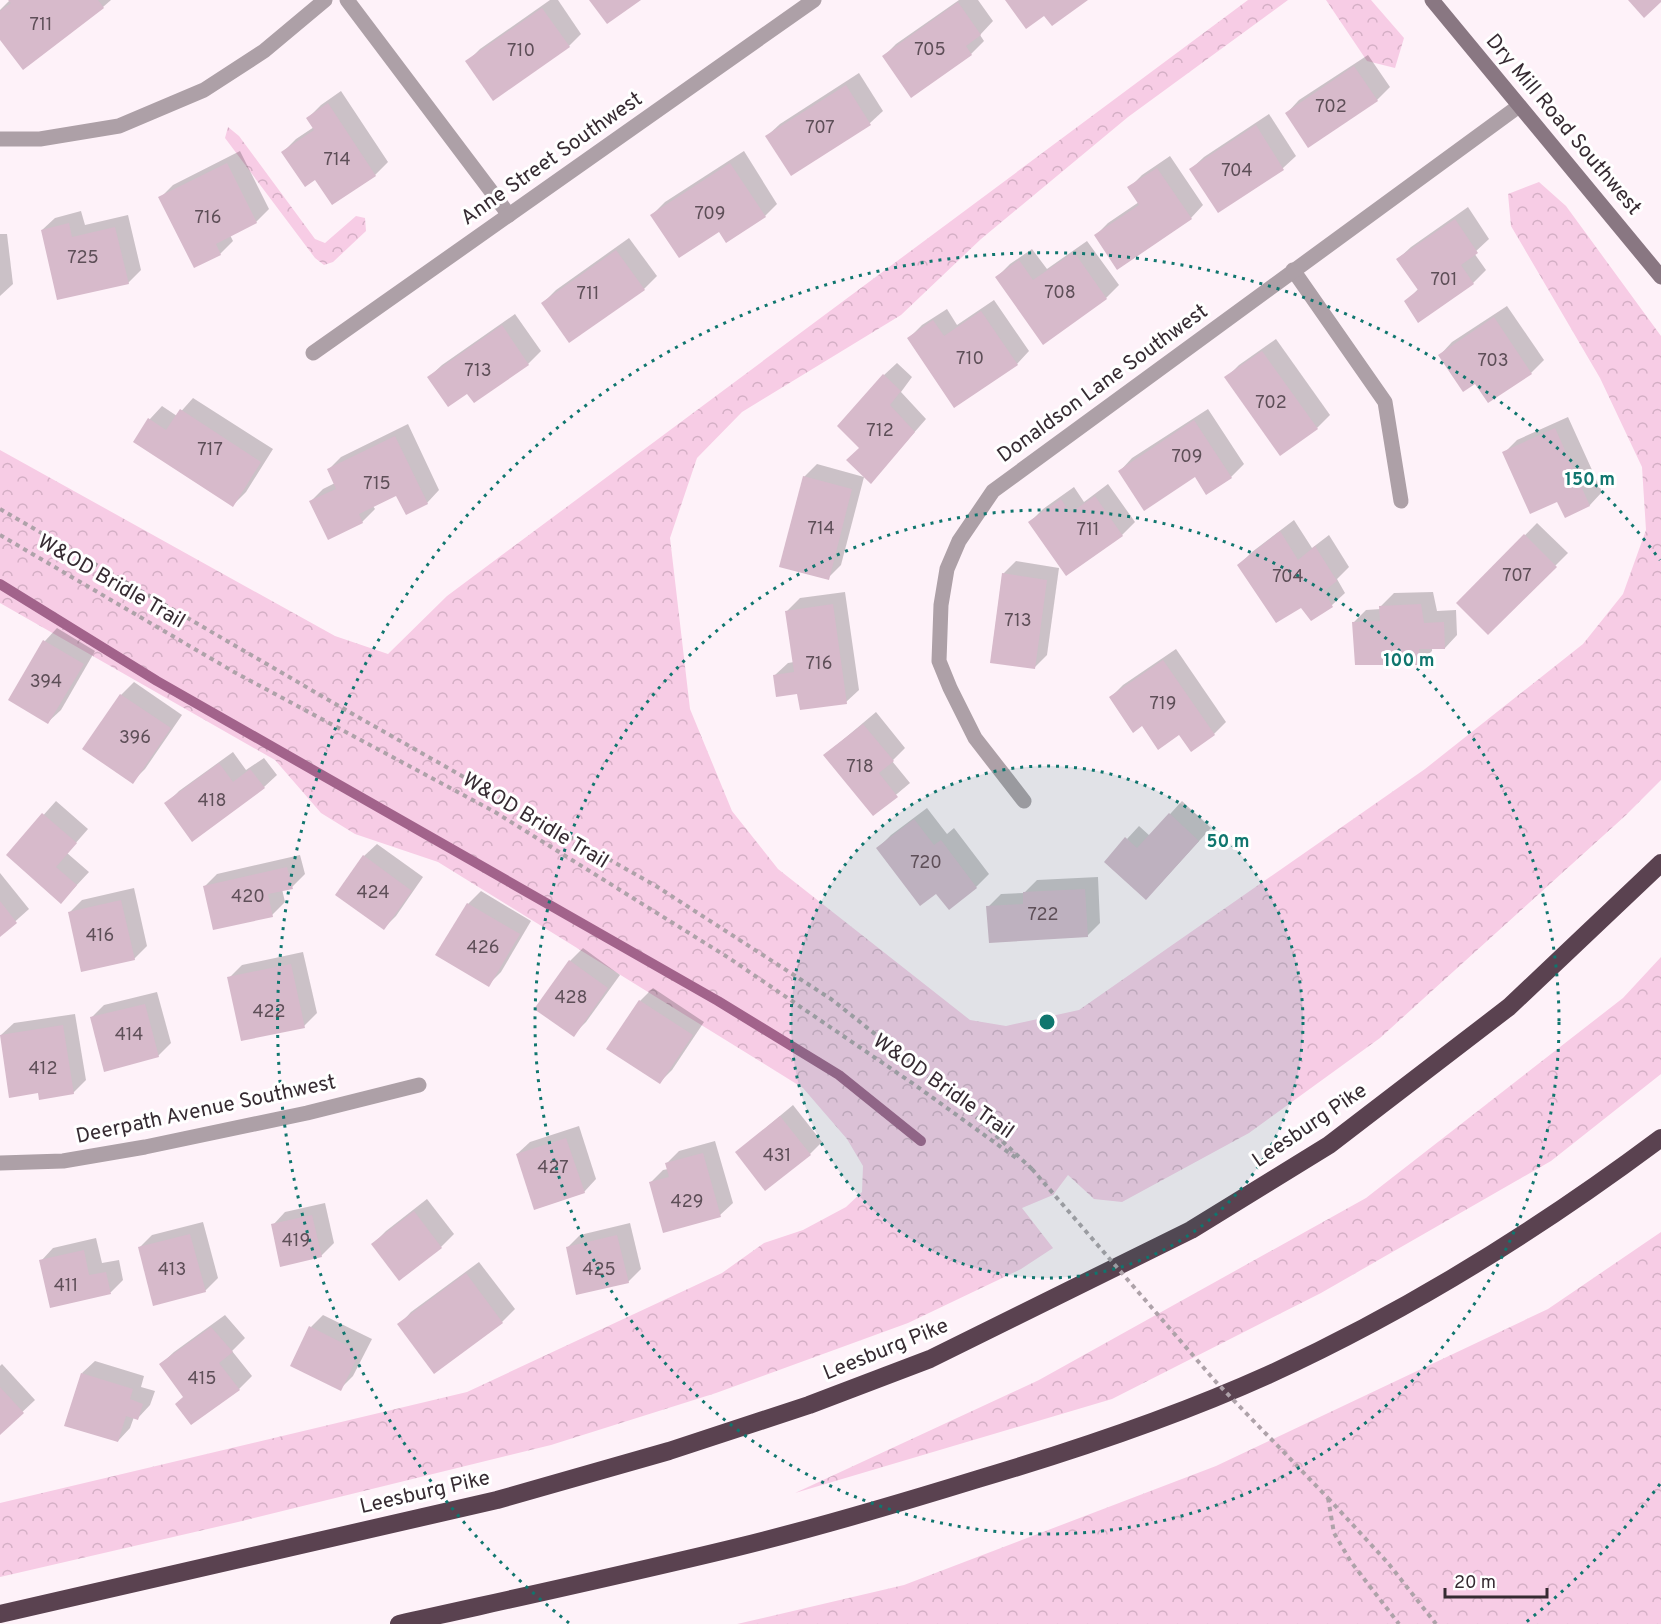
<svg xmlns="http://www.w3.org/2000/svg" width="1661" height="1624" viewBox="0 0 1661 1624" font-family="Overpass,sans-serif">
<defs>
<pattern id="forest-crowns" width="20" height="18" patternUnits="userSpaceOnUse" patternTransform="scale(1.5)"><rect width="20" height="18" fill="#f7cce5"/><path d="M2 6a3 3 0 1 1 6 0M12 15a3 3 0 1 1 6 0" fill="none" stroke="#d4afc5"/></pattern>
</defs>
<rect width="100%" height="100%" fill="#fef2f9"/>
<!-- forest -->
<g fill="url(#forest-crowns)">
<polygon points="1248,0 1288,0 1128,117 981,239 901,315 742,412 697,458 670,538 690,709 732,811 778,869 970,1020 1006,1026 1079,1010 1425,769 1583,644 1623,594 1646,530 1642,467 1600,378 1511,226 1508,194 1539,182 1566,206 1661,336 1661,780 1625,816 1380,1038 1249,1133 1122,1202 1094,1199 1068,1175 1053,1195 1022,1208 1053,1248 1021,1269 908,1323 716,1393 551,1445 238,1522 0,1577 0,1503 467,1392 722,1273 764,1243 803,1230 846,1207 862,1192 863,1166 847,1139 803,1088 438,862 355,834 321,813 275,760 0,603 0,450 335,636 388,654 447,596"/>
<polygon points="1326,0 1371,0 1404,38 1395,68 1367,61"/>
<polygon points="228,127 239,136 315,239 325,243 356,216 365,218 366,231 333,262 324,265 315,258 225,138"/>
<polygon points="1661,957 1661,1074 1551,1161 1321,1293 1112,1399 795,1493 1039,1380 1366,1198 1623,998"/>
<polygon points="1661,1232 1661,1624 737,1624 904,1585 1216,1466 1548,1309"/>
</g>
<!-- shadow -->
<g fill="#0003">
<polygon points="10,0 111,0 103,7 0,37 0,10"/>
<polygon points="550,0 558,0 581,34 569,46 467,62 480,49"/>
<polygon points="959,0 978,0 993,21 980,35 984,41 971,54 911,96 884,56 896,44"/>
<polygon points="1368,55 1390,87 1377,100 1287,113 1299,100"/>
<polygon points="859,73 883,111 870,123 791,174 767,136 780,124"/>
<polygon points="341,91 388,162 375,175 332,203 316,178 283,152 296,139 314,127 308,118 321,105"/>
<polygon points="1269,114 1296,156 1283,168 1218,211 1191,169 1204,157"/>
<polygon points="240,151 269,209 256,222 230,235 233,241 220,254 195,266 160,198 173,185"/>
<polygon points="744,151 777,204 765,216 720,230 652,215 665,202"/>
<polygon points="1170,156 1203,205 1191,218 1096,235 1108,223 1139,202 1129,188 1142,175"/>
<polygon points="1468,207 1489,239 1474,253 1486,270 1473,283 1419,321 1406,302 1419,288 1398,259 1411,247"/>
<polygon points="81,211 85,225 128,215 141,270 128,283 42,230 55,218"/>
<polygon points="0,234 7,234 13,284 0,296"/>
<polygon points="629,238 657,276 644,289 543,303 556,290"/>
<polygon points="1087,241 1119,285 1106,298 997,277 1010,264 1032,249 1047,269"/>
<polygon points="994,300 1029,351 1017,364 909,338 922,325 947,309 957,325"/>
<polygon points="1507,306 1544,360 1531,373 1476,382 1440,355 1452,342"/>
<polygon points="515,314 541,351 528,364 474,401 467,392 429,377 442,365"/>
<polygon points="1276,339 1330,415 1317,428 1226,378 1239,365"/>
<polygon points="897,363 912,377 901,392 926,419 871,482 860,448 884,375"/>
<polygon points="193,398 273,449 246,492 233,505 135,442 150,419 162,406 177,416"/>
<polygon points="1208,409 1244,464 1231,477 1207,492 1195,475 1120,471 1132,458"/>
<polygon points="1568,417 1602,492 1590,505 1565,516 1558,500 1504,453 1517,440"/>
<polygon points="408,424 439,490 427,503 397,494 373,506 375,509 362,522 311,501 323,489 335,483 328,470 341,457"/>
<polygon points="817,464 864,477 841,565 828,578 804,477"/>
<polygon points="1108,484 1135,522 1122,535 1067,574 1030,522 1043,509 1074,487 1084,502"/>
<polygon points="1294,520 1312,548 1329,535 1349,567 1337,579 1345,593 1332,605 1301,606 1239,565 1252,552"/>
<polygon points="1537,523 1568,553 1488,633 1458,603"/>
<polygon points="1016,561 1059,568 1047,655 1034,668 1003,574"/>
<polygon points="845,592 859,690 846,702 799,692 775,675 788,663 794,662 787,611 800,598"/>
<polygon points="1433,592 1437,611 1456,610 1457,635 1445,648 1432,648 1432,651 1419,663 1354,622 1366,610 1381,609 1381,606 1394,593"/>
<polygon points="57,628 95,651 61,710 48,722 45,641"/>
<polygon points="1176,649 1226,722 1214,734 1179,733 1142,724 1111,697 1123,685"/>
<polygon points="134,682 182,715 145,769 132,782 85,749 121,695"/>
<polygon points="876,712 905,748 892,761 910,783 873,814 825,755"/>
<polygon points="233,752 246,770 264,758 277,775 264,787 166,804 179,791"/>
<polygon points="56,801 88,829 67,853 89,872 61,902 8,855"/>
<polygon points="1182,801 1211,828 1158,886 1127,839 1139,826 1150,836"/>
<polygon points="927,808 947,834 954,828 989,874 976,887 949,908 936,891 878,848 891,835"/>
<polygon points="377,844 423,877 396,916 384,928 364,856"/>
<polygon points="300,855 305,874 292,887 282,889 285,902 272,915 204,887 217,874"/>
<polygon points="0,873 29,909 0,935"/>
<polygon points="1098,877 1100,923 1087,936 988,907 1001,894 1024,893 1037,880"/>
<polygon points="134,888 147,946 134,959 69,913 82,900"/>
<polygon points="481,891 531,921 501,972 488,985 468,904"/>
<polygon points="583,948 620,975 586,1022 573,1035 536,1008 570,961"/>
<polygon points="303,952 317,1013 304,1026 229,978 242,965"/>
<polygon points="653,988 704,1022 672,1070 660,1082 609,1048 640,1001"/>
<polygon points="157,992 171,1043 158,1056 91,1018 104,1005"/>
<polygon points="75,1014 86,1080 73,1093 39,1092 1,1035 14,1023"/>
<polygon points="793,1105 822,1142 810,1154 737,1152"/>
<polygon points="579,1126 596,1179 584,1192 517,1154 530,1142"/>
<polygon points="715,1141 733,1203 720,1215 650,1183 663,1170 668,1169 666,1164 679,1151"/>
<polygon points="427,1199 454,1234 441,1247 400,1279 373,1244 386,1231"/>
<polygon points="325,1203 334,1243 321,1256 273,1225 285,1212"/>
<polygon points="203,1222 218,1278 205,1291 139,1248 152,1235"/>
<polygon points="630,1223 641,1269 628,1282 567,1248 580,1235"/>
<polygon points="96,1238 102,1263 119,1260 123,1280 111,1292 51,1306 41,1261 53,1248"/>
<polygon points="479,1262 515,1309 502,1322 399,1325 411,1312"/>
<polygon points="225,1315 245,1338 232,1351 252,1376 239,1389 184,1397 161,1364 174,1352"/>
<polygon points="323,1315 372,1339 353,1376 340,1389 311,1327"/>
<polygon points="95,1361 144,1376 141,1387 155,1391 150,1405 138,1418 134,1417 130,1428 118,1441 82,1373"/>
<polygon points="2,1364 35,1400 0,1433 0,1366"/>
</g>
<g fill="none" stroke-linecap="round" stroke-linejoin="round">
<!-- stream -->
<polyline stroke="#a2638b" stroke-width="10" points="0,584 157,681 718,1001 839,1075 921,1141"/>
</g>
<!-- building -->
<g fill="#d7bacb">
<polygon points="8,0 98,0 104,8 23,70 0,40 0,11 11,3"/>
<polygon points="589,0 641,0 607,24"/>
<polygon points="1005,0 1088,0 1052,26 1044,16 1026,29"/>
<polygon points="1628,0 1661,0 1661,2 1644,18"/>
<polygon points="958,2 981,35 966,46 972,55 911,98 882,56"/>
<polygon points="542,8 570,47 493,101 465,61"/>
<polygon points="1354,66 1378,101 1308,148 1285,113"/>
<polygon points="846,85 871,125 791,176 765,136"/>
<polygon points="328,103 376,176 332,205 315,180 305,187 281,152 314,130 306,118"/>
<polygon points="1256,125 1284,170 1218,213 1189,169"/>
<polygon points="227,163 257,223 216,244 221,255 194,268 158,197"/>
<polygon points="730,163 766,217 726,243 719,232 679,258 650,215"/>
<polygon points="1157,168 1192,219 1117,270 1094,235 1139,205 1127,187"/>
<polygon points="1455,219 1478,253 1461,265 1474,284 1418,323 1404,301 1418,290 1396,259"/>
<polygon points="69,223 72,237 115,227 129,284 57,300 41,230"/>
<polygon points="616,250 645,290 569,343 541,303"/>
<polygon points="1074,252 1107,299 1043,345 995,277 1019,260 1033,280"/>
<polygon points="981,311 1018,365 954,408 907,338 933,320 944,336"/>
<polygon points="1494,317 1532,374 1488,403 1475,384 1463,392 1438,355"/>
<polygon points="502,325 529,365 474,403 467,394 448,407 427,377"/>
<polygon points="1262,351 1318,429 1280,456 1224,377"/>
<polygon points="883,374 901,391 890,405 915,432 871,484 846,460 859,448 837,426"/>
<polygon points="180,409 261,462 233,507 133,442 148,418 166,430"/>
<polygon points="1194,420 1232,478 1206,495 1195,477 1144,511 1118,471"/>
<polygon points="1555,428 1590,506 1565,518 1557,502 1530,514 1502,452"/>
<polygon points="395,436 428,504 406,515 396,496 359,514 363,523 328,540 309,501 336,489 327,469"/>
<polygon points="803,476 852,489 829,580 779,567"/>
<polygon points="1095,496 1123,536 1066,576 1028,522 1061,499 1070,513"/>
<polygon points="1280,531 1298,560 1315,546 1337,581 1324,591 1333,607 1311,621 1301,608 1276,623 1237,565"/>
<polygon points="1524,534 1557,567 1488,635 1456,603"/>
<polygon points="1002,573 1047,580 1035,669 990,663"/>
<polygon points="833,604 847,704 800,710 797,694 776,697 773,675 794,672 785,611"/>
<polygon points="1421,604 1424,623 1444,622 1445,649 1419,649 1420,665 1355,665 1352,622 1380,621 1379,606"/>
<polygon points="43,640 84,664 48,724 8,700"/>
<polygon points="1163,660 1215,735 1191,752 1179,735 1158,750 1142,726 1133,733 1109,697"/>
<polygon points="120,694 171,728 133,784 82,749"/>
<polygon points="863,724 894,761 879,773 898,797 873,816 823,755"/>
<polygon points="219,763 233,782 250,769 265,788 192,842 164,803"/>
<polygon points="42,813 77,843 56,867 77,885 61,904 6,855"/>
<polygon points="1169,813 1199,841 1146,900 1104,862 1125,837 1137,848"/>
<polygon points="914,819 934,845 941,840 977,888 949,910 936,894 920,906 876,848"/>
<polygon points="363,855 412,891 384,930 335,895"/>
<polygon points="287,867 293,889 268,894 273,917 213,930 203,886"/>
<polygon points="1085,889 1088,937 989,943 986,906 1023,904 1023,892"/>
<polygon points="121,900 135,960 81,972 68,912"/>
<polygon points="0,901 17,923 0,937"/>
<polygon points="467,903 520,934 489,987 435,955"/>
<polygon points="569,960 608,988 574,1037 534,1009"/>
<polygon points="291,964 305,1028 241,1041 227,977"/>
<polygon points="639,1000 693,1035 660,1084 606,1049"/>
<polygon points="145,1004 159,1057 104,1072 90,1017"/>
<polygon points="63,1025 74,1094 39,1100 38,1093 9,1098 0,1035"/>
<polygon points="780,1116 811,1155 765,1191 735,1152"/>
<polygon points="566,1138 585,1193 534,1210 516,1154"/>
<polygon points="703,1153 721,1217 663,1233 649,1182 669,1177 665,1163"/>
<polygon points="414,1211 442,1248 399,1281 371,1244"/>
<polygon points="312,1215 322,1257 280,1267 271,1224"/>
<polygon points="190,1234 206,1292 153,1306 138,1247"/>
<polygon points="617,1235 629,1283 576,1295 566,1247"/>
<polygon points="84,1250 89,1275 106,1272 111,1294 50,1308 39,1260"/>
<polygon points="466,1273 503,1323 434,1374 397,1324"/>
<polygon points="309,1326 360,1352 341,1391 290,1366"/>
<polygon points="211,1327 233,1352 219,1363 240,1390 191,1425 175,1404 183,1397 159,1364"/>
<polygon points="81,1373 133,1389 130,1399 143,1404 138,1420 126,1416 118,1442 64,1426"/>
<polygon points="0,1387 24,1413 0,1435"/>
</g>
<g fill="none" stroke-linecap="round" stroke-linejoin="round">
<!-- path -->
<g stroke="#aea2a9" stroke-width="4" stroke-dasharray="4.5 4.5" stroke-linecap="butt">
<polyline points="0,509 351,713 656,886 831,999 957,1099 1032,1169"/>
<polyline points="0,535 234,672 495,812 729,958 915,1085 1019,1160"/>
<polyline points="1328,1498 1388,1563 1436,1624"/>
<polyline points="1328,1498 1334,1533 1351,1562 1399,1624"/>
</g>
<!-- street -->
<g stroke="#ada0a7" stroke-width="15">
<polyline points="347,0 509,215"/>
<polyline points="0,139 40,139 119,126 204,90 264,51 325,0"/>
<polyline points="1293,270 1385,402 1401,501"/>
<polyline points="313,353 814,0"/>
<polyline points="1024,801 975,738 950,688 939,661 941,605 947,569 959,541 993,491 1519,106"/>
<polyline points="0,1163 63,1161 145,1147 307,1113 419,1085"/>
</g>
<!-- secondary -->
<polyline stroke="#897782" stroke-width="15" points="1432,0 1661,277"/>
<!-- highway -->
<g stroke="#5a4250" stroke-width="18">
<polyline points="0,1614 497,1500 669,1451 809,1405 930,1359 1191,1230 1329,1145 1509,1007 1661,863"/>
<path d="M399,1624C511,1599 623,1575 734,1548C816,1528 897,1504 978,1479C1076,1450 1175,1417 1268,1375C1408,1311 1538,1230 1661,1138"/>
</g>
<!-- path-bridge -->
<polyline stroke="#aea2a9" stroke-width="4" stroke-dasharray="4.5 4.5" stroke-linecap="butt" points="1032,1169 1216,1382 1328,1498"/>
</g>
<!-- distance rings -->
<circle cx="1047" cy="1022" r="256" fill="#0f766e" fill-opacity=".12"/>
<g fill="none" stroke="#0f766e" stroke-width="3" stroke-dasharray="3 6">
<circle cx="1047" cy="1022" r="256"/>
<circle cx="1047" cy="1022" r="512"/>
<path d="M1660 1484A768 768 0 0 1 1525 1623M569 1623A768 768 0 1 1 1660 560"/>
</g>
<g text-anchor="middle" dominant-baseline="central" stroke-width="6" stroke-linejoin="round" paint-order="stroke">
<!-- number labels -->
<g font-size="18" fill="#5e4f58">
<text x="41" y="25">711</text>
<text x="930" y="50">705</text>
<text x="521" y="51">710</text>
<text x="1331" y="107">702</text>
<text x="820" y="128">707</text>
<text x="337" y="160">714</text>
<text x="1237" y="171">704</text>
<text x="710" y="214">709</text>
<text x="208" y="218">716</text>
<text x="83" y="258">725</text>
<text x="1444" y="280">701</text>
<text x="1060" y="293">708</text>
<text x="588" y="294">711</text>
<text x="970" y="359">710</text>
<text x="1493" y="361">703</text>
<text x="478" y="371">713</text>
<text x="1271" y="403">702</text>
<text x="880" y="431">712</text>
<text x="210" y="450">717</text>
<text x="1187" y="457">709</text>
<text x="377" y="484">715</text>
<text x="821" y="529">714</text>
<text x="1088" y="530">711</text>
<text x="1517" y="576">707</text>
<text x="1288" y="577">704</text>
<text x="1018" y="621">713</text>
<text x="819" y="664">716</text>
<text x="46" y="682">394</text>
<text x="1163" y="704">719</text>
<text x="135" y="738">396</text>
<text x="860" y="767">718</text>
<text x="212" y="801">418</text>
<text x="926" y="863">720</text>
<text x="373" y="893">424</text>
<text x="248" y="897">420</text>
<text x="1043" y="915">722</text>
<text x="100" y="936">416</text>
<text x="483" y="948">426</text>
<text x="571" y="998">428</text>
<text x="269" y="1012">422</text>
<text x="129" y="1035">414</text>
<text x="43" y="1069">412</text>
<text x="777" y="1156">431</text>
<text x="553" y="1168">427</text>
<text x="687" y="1202">429</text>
<text x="296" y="1241">419</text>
<text x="172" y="1270">413</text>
<text x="599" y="1270">425</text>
<text x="66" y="1286">411</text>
<text x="202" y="1379">415</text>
</g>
<!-- street labels -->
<g font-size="21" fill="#362b32" stroke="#fff">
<text transform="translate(1563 125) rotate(50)">Dry Mill Road Southwest</text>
<text transform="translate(552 159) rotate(-35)">Anne Street Southwest</text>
<text transform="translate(1103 384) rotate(-36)">Donaldson Lane Southwest</text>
<text transform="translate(111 582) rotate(30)">W&amp;OD Bridle Trail</text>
<text transform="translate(535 821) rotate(31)">W&amp;OD Bridle Trail</text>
<text transform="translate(943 1087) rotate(35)">W&amp;OD Bridle Trail</text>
<text transform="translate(206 1110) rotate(-12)">Deerpath Avenue Southwest</text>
<text transform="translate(1310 1126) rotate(-34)">Leesburg Pike</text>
<text transform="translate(886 1350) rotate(-22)">Leesburg Pike</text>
<text transform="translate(425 1493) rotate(-13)">Leesburg Pike</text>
</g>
</g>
<circle cx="1047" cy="1022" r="9" fill="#0f766e" stroke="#fff" stroke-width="3"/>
<g font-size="18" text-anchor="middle" font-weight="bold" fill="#0f766e" stroke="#fff" stroke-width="6" stroke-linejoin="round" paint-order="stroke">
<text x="1590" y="485">150 m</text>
<text x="1409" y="666">100 m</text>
<text x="1228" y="847">50 m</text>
</g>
<!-- scale -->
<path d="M1445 1588v9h102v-9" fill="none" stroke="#362b32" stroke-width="3"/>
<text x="1454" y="1588" font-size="18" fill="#362b32" stroke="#ffffff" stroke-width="4.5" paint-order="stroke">20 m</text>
</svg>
